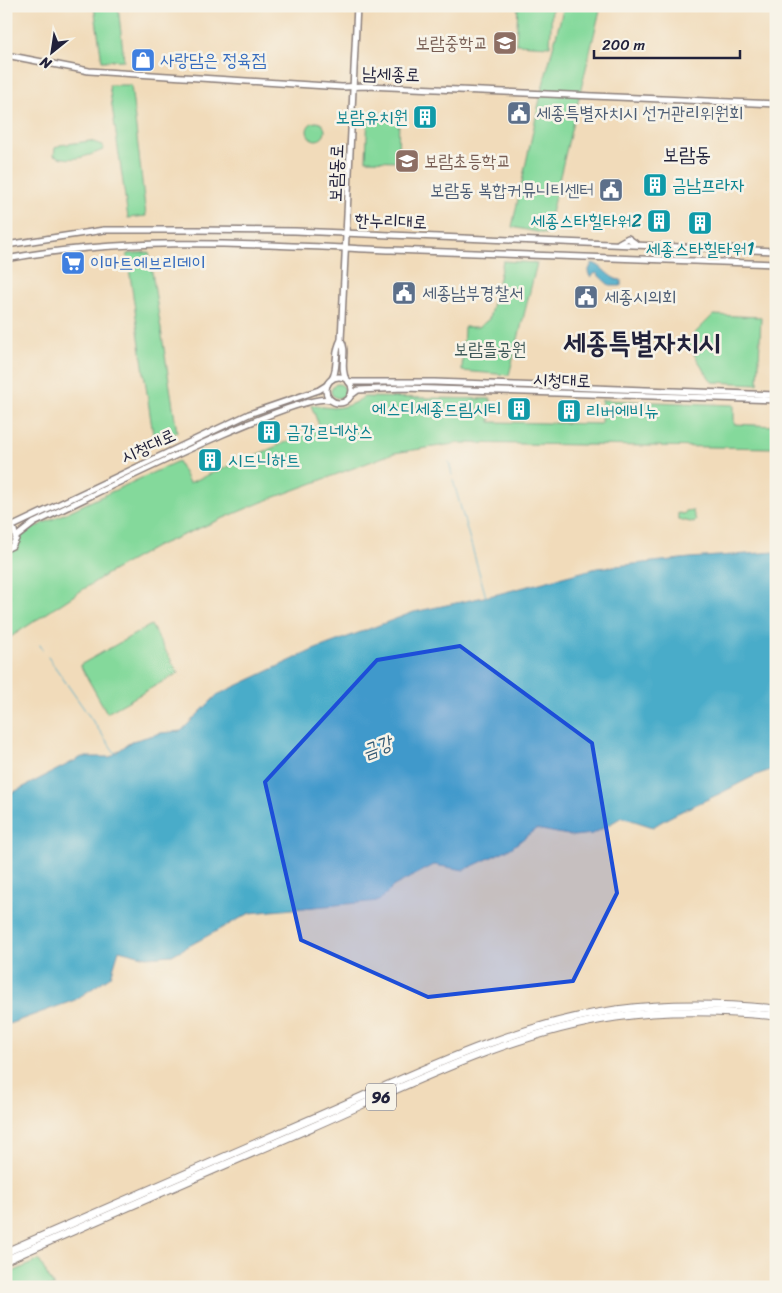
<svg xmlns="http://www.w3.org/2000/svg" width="782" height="1293" viewBox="0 0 782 1293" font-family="Sriracha,'Poor Story',sans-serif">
<rect width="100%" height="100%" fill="#f7f3e8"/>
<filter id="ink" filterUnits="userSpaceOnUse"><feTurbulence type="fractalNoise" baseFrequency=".02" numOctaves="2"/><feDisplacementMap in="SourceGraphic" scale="10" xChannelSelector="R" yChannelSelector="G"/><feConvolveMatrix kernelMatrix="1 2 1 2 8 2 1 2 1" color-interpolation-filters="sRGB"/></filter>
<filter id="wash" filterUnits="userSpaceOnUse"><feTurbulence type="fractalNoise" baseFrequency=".0096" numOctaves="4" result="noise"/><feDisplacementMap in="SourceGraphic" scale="20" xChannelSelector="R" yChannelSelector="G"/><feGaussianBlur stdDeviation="1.12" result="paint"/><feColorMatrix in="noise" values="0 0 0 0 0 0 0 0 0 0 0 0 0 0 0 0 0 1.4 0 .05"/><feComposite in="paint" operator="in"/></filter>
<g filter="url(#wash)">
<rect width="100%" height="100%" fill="#f1dbba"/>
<!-- green -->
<g fill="#84d99b" stroke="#537e6b">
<polygon points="94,6 118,6 124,60 102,61"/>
<polygon points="518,6 552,6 550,46 516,44"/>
<polygon points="564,6 601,6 546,234 512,227 543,85"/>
<polygon points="109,85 131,85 146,216 128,218"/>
<polygon points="368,113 399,114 398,161 366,160"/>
<circle cx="316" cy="131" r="9"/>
<path d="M90,141L103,145V150C88,156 70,163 54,155L55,148L60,145Z"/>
<polygon points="149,252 177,432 154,442 127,254"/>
<polygon points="503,261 537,263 509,375 462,371 464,327 479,327 489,319"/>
<polygon points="713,315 761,317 758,384 712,382 686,342"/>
<circle cx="338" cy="391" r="7"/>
<path d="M364,397L491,399L490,422L601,424L602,400L734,405V424L776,426V448L460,443L394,453L262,502L157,546L105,575L6,640V552L14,549L21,536L29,530L178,461L189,483L320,428L311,405C333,409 345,410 364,397Z"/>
<polygon points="692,510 696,520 694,523 678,519 678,513 684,514 686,511"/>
<polygon points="151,625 178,673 107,713 80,665"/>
<polygon points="39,1260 54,1287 6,1287 6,1275"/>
</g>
<!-- water -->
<g fill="#49acc9" stroke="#366782">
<path d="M592,263C602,264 609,280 621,280V286H610L596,273L590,277L588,272Z"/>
<path d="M776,552V769C755,773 738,785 719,794C696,805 674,813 653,827L622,817L593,834L573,836L536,829L511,848L464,870L434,865L394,886L379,901L250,913L172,955L147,957L119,950L111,976L75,1000L6,1025V796L82,757H110L132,741L161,733L181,731L217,695L313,650L414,612L498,594L597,568L690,558Z"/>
</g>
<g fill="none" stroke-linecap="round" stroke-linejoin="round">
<!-- stream -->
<g stroke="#49acc9" stroke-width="1">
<polyline points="449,462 452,475"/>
<polyline points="453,480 486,597"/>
<polyline points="40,645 42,649"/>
<polyline points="48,657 115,753"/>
</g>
</g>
</g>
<g filter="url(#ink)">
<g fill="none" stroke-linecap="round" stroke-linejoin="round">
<defs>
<g id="minor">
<polyline points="6,55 89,71 342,87 367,86 776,104"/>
<polyline points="619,243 628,238 635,243"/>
<polyline points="6,245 104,230 196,230 295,231 776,251"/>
<path d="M6,259C133,235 264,245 392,250C520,255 648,260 776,264"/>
<path d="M341,340C348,351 339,367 346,379"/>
<circle cx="339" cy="390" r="13"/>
<path d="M332,379C339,368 333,352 341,340L357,6"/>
<polyline points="349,382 434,382 776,395"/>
<polyline points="350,396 358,390 404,388 776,400"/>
<polyline points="6,525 14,530 16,539 12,546 6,549"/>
<polyline points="11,527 249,414 319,390 327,385"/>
<path d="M16,537L34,523C78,503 299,390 330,400"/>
</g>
<g id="major">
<path d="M6,1252C107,1208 207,1164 307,1121C407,1078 508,1025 616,1010C669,1003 722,1004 776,1009"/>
<path d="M6,1260C108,1216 210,1171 312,1127C410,1084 509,1033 616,1017C669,1009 722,1011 776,1016"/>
</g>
</defs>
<!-- minor casing -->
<use href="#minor" stroke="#8a7e7a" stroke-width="8"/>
<!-- major casing -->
<use href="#major" stroke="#8a7e7a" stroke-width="9"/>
<!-- minor -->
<use href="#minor" stroke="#fff" stroke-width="5"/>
<!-- major -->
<use href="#major" stroke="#fff" stroke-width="7"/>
</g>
</g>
<!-- marked area -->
<path fill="#1d4ed8" fill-opacity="0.2" stroke="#1d4ed8" stroke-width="4" stroke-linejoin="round" d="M460,646L592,743L617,893L573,981L428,997L301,940L265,782L377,660Z"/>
<!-- icons -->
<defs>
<symbol id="school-square" viewBox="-11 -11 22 22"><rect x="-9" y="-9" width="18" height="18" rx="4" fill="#8d6e63" stroke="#f7f3e8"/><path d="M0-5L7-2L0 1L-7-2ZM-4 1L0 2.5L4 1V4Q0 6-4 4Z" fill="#fff"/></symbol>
<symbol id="shop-square" viewBox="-11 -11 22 22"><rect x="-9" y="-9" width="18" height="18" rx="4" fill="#3f7fe0" stroke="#f7f3e8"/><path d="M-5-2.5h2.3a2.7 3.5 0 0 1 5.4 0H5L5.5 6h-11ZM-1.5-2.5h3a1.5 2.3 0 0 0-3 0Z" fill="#fff"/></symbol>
<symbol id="civic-square" viewBox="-11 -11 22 22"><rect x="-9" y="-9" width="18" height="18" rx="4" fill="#5c6f8a" stroke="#f7f3e8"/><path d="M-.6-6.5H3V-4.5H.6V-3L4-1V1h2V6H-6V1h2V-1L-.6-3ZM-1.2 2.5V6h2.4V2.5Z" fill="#fff"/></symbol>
<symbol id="building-square" viewBox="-11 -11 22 22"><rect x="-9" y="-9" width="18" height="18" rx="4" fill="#0f9aa8" stroke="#f7f3e8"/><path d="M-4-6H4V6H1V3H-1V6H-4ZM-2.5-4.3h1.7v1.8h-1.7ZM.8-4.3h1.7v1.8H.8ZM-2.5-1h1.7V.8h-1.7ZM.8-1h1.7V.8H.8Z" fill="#fff"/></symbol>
<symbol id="supermarket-square" viewBox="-11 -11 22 22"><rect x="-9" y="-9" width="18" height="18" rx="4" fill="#3f7fe0" stroke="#f7f3e8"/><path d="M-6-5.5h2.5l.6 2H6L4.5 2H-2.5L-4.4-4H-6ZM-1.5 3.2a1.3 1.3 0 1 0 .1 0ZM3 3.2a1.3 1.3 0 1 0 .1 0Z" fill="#fff"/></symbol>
</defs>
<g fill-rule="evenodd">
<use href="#school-square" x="491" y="29" width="28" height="28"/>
<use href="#shop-square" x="129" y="46" width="28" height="28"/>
<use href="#civic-square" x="505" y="99" width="28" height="28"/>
<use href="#building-square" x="411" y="103" width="28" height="28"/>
<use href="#school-square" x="393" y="147" width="28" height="28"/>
<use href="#building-square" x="641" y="171" width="28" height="28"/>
<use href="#civic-square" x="597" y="176" width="28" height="28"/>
<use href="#building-square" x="645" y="207" width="28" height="28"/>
<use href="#building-square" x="686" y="209" width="28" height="28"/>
<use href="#supermarket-square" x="59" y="249" width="28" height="28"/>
<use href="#civic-square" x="390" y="279" width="28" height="28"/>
<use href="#civic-square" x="572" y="283" width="28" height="28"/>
<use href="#building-square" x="505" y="395" width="28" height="28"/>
<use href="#building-square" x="555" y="397" width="28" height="28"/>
<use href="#building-square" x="255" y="418" width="28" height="28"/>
<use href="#building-square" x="196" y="446" width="28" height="28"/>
</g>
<g text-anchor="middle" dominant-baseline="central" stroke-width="5" stroke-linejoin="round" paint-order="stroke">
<!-- shield labels -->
<rect fill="#f7f3e8" stroke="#62616f" stroke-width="1" x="366" y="1083.5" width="30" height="27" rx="4"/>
<g font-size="16" font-weight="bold" fill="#22223b">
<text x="381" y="1097">96</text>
</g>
<!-- education labels -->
<g font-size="18" fill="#785e54" stroke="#f7f3e8" text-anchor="end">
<text x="488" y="43">보람중학교</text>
<text x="424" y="161" text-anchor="start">보람초등학교</text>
</g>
<!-- shop labels -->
<g font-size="18" fill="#366cbe" stroke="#f7f3e8" text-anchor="start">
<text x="160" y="60">사랑담은 정육점</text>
<text x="90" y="263">이마트에브리데이</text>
</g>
<!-- street labels -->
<g font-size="18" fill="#22223b" stroke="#f7f3e8">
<text transform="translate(391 74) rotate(2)">남세종로</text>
<text transform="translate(336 173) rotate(-88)">보람동로</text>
<text transform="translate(391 221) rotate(2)">한누리대로</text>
<text transform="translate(562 380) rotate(2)">시청대로</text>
<text transform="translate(148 446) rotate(-25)">시청대로</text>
</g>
<!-- service labels -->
<g font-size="18" fill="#4e5e75" stroke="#f7f3e8" text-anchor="start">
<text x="536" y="113">세종특별자치시 선거관리위원회</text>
<text x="594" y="190" text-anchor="end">보람동 복합커뮤니티센터</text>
<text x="422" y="293">세종남부경찰서</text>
<text x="604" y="297">세종시의회</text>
</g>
<!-- culture labels -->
<g font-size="18" fill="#0d838f" stroke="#f7f3e8" text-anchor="start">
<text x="408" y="117" text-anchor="end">보람유치원</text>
<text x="672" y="185">금남프라자</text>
<text x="642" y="221" text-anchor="end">세종스타힐타워2</text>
<text x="700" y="249" text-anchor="middle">세종스타힐타워1</text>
<text x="502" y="409" text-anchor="end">에스디세종드림시티</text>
<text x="586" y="411">리버에비뉴</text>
<text x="286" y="432">금강르네상스</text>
<text x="228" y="460">시드니하트</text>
</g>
<!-- park labels -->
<g font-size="18" fill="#3f5958" stroke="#f7f3e8">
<text x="490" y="349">보람뜰공원</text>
</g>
<!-- water labels -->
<g font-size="19" font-style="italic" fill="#325974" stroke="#f7f3e8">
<text transform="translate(377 747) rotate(-21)">금강</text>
</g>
<!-- quarter labels -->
<g font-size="20" fill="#22223b" stroke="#f7f3e8">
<text x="687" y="154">보람동</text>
</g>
<!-- town labels -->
<g font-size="28" font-weight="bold" fill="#22223b" stroke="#f7f3e8">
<text x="642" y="342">세종특별자치시</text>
</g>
</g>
<!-- margin -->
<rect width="782" height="1293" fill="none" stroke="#f7f3e8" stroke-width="25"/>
<!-- north arrow -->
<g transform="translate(52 52) rotate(210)" stroke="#f7f3e8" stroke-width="4" paint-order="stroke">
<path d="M0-4L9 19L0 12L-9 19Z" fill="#22223b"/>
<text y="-8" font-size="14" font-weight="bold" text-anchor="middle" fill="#22223b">N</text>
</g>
<!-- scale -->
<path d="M594 50v8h146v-8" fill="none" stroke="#22223b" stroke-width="2.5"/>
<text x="602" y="50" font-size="15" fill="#22223b" stroke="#f7f3e8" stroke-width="4" paint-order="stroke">200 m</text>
</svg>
